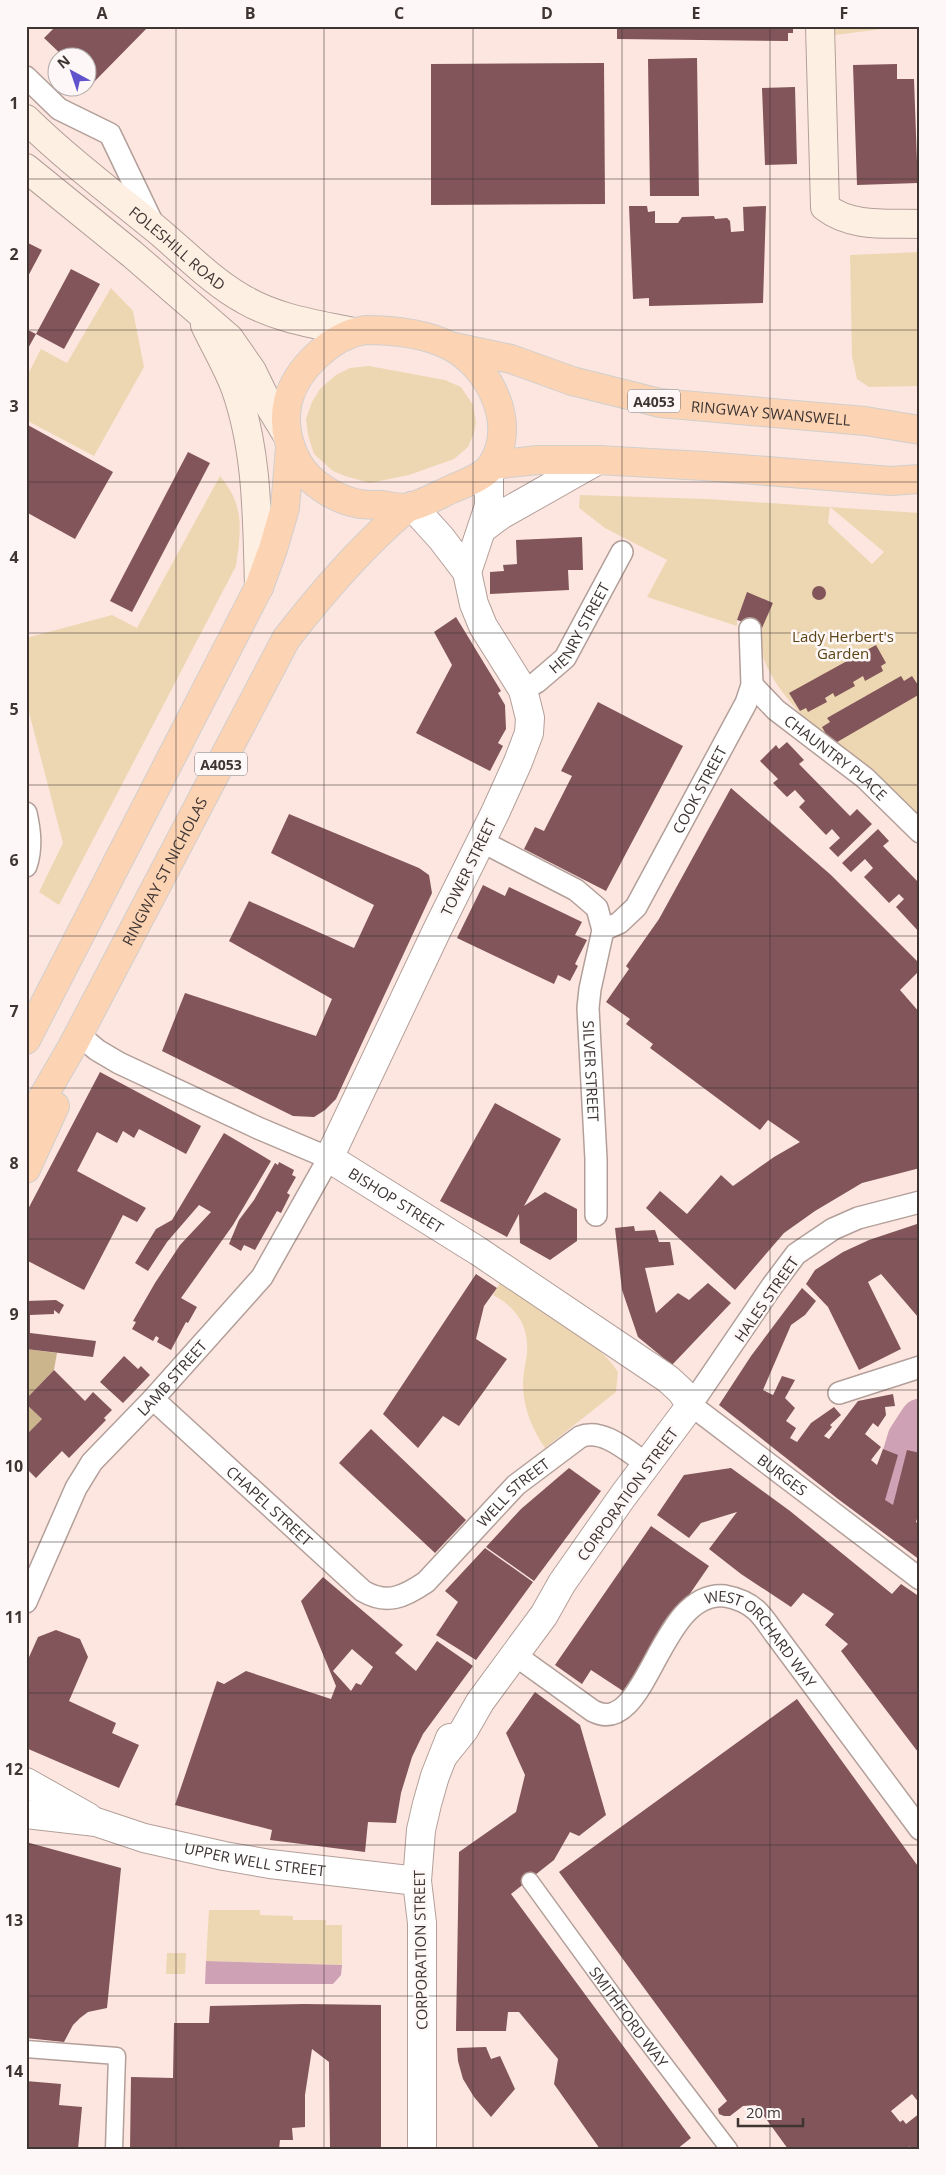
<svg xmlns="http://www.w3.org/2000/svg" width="946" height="2175" viewBox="0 0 946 2175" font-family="'Open Sans',sans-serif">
<rect width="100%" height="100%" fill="#fde6e0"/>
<!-- green -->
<g fill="#edd7b2" fill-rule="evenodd">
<polygon points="827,26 906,26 827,36"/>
<polygon points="920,252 920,386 869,387 857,379 852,356 850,255"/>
<polygon points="111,288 133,311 144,367 94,456 26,420 26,378 41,349 67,363"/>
<polygon points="369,366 445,380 461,387 473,405 476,422 474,433 468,447 454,459 409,475 370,483 345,476 333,471 314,454 308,435 306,419 312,402 320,389 336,375 350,368"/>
<path d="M220,476C245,506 241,529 236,566L59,905L39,892L63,843L26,701V638L112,615L137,628Z"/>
<path d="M580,495L707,499L920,513V820C878,784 759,697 760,639C760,627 768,615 773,603L747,593L737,620V626L647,597L667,560L605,528L579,508ZM830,507L884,552L872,564L828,523Z"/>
<path d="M500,1283C535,1303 597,1339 618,1372L616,1392L545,1448C532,1429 523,1407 523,1384C523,1373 526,1363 527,1353C529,1326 516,1307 493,1295Z"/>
<polygon points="209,1910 260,1910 260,1915 293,1916 293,1920 326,1920 326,1925 342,1925 342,1965 206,1961"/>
<polygon points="167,1953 186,1953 185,1974 166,1974"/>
</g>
<!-- forest -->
<g fill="#cbb58d">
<polygon points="26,1349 57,1353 54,1370 26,1399"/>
<polygon points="26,1404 42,1419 26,1435"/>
</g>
<!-- water -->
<polygon fill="#cea1b4" points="206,1961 342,1965 341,1975 333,1984 205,1984"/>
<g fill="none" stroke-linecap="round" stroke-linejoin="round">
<!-- river -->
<polyline stroke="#cea1b4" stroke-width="39" points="888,1501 907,1438 920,1418"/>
</g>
<!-- building -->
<g fill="#815559" fill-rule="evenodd">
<polygon points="56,26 149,26 92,84 88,79 88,58 65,58 44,38"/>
<polygon points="617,26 793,26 793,33 788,33 788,41 617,39"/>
<polygon points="697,58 699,196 650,196 648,59"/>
<polygon points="604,63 605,204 431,205 431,64"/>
<polygon points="897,64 897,79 914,79 917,162 920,162 918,183 857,185 853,65"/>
<polygon points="795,87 797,164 765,165 762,88"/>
<polygon points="629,206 647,206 648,212 655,211 655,223 678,223 682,217 714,216 715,219 727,218 730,221 731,232 744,231 743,207 766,206 763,303 649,306 649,298 633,299"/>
<polygon points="26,242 42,250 26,280"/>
<polygon points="71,269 100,284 64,349 36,334 26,352 26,329 36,334"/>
<polygon points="26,424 113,472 75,539 26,512"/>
<polygon points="188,452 210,463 132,612 110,601"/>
<polygon points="582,537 583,570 568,570 569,590 490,594 490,572 504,571 503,565 517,564 516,540"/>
<circle cx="819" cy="593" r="7"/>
<polygon points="747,592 773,603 762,628 737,620"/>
<polygon points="456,617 501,691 498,693 505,705 506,729 498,743 503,746 490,771 416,733 452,665 434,632"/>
<polygon points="876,645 886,663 881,666 883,671 865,681 863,676 853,682 855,686 835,697 833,693 825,698 827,702 808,712 806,708 800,711 789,693"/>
<polygon points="901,676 904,681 912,676 920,688 920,694 832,745 822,727 830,722 827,718"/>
<polygon points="598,702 683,746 606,891 524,849 535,827 544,831 572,776 561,771"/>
<polygon points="787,742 804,760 799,764 850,816 857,809 872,824 838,857 829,848 840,838 832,829 826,835 799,807 805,801 795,790 787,797 773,783 778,779 760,761 776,745 779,749"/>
<polygon points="731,788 831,875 920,964 920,970 900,990 920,1013 920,1168 862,1183 815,1211 784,1233 735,1290 646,1208 660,1191 687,1214 721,1175 733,1186 774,1157 800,1142 768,1120 760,1130 650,1048 653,1044 626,1024 630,1019 606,1002 629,969 626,966 659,919"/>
<polygon points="289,814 419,868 429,875 432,893 336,1099 325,1110 314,1117 293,1116 162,1051 185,993 316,1036 332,999 229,941 249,901 354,948 374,905 271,853"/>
<polygon points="878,829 889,841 883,846 920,884 920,933 896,907 904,899 899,894 889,903 864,877 873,868 865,859 851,872 842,863"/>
<polygon points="483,885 505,896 509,887 582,922 575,935 587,940 575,964 578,966 570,981 558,975 554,984 457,938"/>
<polygon points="100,1072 201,1126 186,1154 139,1129 134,1138 123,1131 117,1143 97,1132 77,1171 146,1208 137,1222 123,1215 84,1290 26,1260 26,1213"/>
<polygon points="495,1103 561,1139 524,1206 545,1192 577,1209 577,1241 550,1260 520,1243 519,1214 507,1237 440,1201"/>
<polygon points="224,1133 271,1161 233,1225 181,1298 197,1307 188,1323 186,1322 171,1350 157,1342 159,1338 156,1336 153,1341 132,1329 136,1322 133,1321 155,1283 180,1245 211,1212 199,1205 167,1242 148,1271 135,1263 156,1229 172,1220"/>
<polygon points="279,1162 294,1170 292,1175 296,1177 287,1193 290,1195 281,1213 277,1211 255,1250 244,1245 241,1251 229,1244 239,1220 254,1200 275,1163 278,1165"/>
<polygon points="920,1223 920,1315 918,1317 881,1274 868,1282 901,1349 859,1370 828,1307 806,1284 815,1270 843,1252 869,1240"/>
<polygon points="634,1226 635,1231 655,1230 659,1242 670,1242 674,1265 645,1268 656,1313 678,1293 689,1300 708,1283 731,1303 672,1365 638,1337 622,1290 615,1228"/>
<polygon points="476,1274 497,1288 484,1306 476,1339 507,1359 459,1426 443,1416 418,1448 383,1414"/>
<polygon points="802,1288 816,1301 805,1315 791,1325 763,1390 773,1395 782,1376 795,1380 785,1398 795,1408 786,1421 796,1428 790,1438 797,1442 811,1423 834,1407 841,1415 830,1425 832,1427 824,1436 829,1439 858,1401 893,1394 895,1406 885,1407 886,1415 878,1427 873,1423 865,1434 881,1447 871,1460 877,1465 883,1449 898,1455 885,1500 893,1505 907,1450 920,1453 920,1510 916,1522 920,1525 920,1560 838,1499 719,1405 751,1356"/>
<polygon points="56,1300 64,1305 59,1314 54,1310 54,1314 30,1315 30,1333 96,1341 93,1357 26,1349 26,1301"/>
<polygon points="124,1356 138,1369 141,1366 150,1375 123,1403 100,1382"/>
<polygon points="54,1370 85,1401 93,1392 112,1410 104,1418 106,1420 69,1458 62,1451 36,1478 26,1468 26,1435 42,1419 26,1404 26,1399"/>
<polygon points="371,1429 466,1520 435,1553 339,1463"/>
<polygon points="569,1468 601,1491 534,1581 486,1547 521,1509"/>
<polygon points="731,1468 790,1511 892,1594 901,1584 920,1597 920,1751 918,1752 841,1651 848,1644 825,1625 834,1614 803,1593 791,1607 741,1574 709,1549 737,1512 701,1523 689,1538 657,1515 684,1475"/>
<polygon points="651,1526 709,1566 623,1691 591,1670 582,1684 555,1665"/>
<polygon points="485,1548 533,1582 476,1660 436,1635 458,1602 445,1591"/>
<path d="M323,1577L403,1645L395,1653L416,1671L437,1641L473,1666L423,1734L412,1757L401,1793L396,1823L368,1822L365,1852L270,1840L272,1830L175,1805L217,1681L224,1684L246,1671L331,1699L336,1686L301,1601ZM352,1649L373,1667L361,1685L356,1683L351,1691L333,1671Z"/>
<polygon points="56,1630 80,1639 88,1657 69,1701 116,1723 112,1733 139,1745 119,1788 26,1748 26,1664 38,1637"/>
<polygon points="535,1692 580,1725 606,1815 579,1836 570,1832 554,1860 511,1894 691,2138 677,2149 600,2149 554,2084 558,2059 519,2012 508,2012 506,2031 456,2031 459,1852 516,1812 525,1775 506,1733"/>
<polygon points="797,1699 920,1869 920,2104 912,2094 891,2111 900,2122 903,2120 906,2124 920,2113 920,2149 908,2149 910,2146 906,2149 788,2149 756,2105 743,2106 730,2116 724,2116 719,2114 718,2109 727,2101 559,1872"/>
<polygon points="26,1842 121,1868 107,2008 88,2012 80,2018 73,2025 64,2042 26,2038"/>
<polygon points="304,2004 381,2005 381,2149 330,2149 329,2062 312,2049 305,2095 305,2127 292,2128 293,2140 280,2140 279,2149 130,2149 131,2077 173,2078 174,2023 209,2023 210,2006"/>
<polygon points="486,2047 491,2059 500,2056 515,2089 491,2117 474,2097 463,2079 458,2061 457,2048"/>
<polygon points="26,2081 61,2084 59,2105 82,2107 78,2149 26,2149"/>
</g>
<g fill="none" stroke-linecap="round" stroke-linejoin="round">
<defs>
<g id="pedestrian">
<path id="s1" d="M530,1881L639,2031L729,2149"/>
<polyline points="26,2049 117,2056 114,2149"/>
</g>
<g id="minor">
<polyline points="26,77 59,109 110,134 154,226"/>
<path id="s2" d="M752,685L776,710L865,778L920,832"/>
<path id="s3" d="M523,690L537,682L565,658L622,552"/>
<path d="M26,813C30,831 32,848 26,866"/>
<path id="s4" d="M481,841L576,890L597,908L603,930L590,989L588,1008L596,1159V1215"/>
<path id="s5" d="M603,930L619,923L636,907L746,703L752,685L750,629"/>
<path id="s6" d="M920,1202L858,1218L833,1229L796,1254L772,1286L691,1405L920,1579"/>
<polyline points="839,1393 920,1367"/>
<path id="s7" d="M153,1399L363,1591C387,1605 404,1597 426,1582L516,1485L580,1437C603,1427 630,1453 648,1465"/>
<path id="s8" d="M26,1602L76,1488L92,1462L153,1399L262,1277L329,1158L258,1128L119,1063L97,1050L78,1034"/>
<path id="s9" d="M515,1655L593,1711C648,1739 658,1589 725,1596C736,1598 747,1602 756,1610C763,1616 769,1626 775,1634L920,1829"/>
</g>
<g id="tertiary">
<path id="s10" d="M412,506L441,538L467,572L474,604L483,626L523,690L530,718L529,733L518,762L495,813L437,930L329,1158L478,1251L668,1379L681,1391L691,1405L623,1496L562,1583L544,1615L480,1702L464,1730L444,1755"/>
<polyline points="482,529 501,515 598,460"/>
<polyline points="467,572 489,506 489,469"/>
<polyline points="26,1782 88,1817"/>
<path id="s11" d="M26,1814L96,1822L144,1838L224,1856L270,1864L417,1881"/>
<polyline points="422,2149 422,1923 417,1881 421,1830 427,1804 435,1776 450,1738"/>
</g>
<g id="secondary">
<path d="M820,26L825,207C852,228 887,223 920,224"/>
<path id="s12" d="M26,119C67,159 112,193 156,229C185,253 212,282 245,300C278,319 316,324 353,332"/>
<polyline points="26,168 132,254 229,338 252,371 267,402 286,433"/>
<path d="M205,325C215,346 227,366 235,387C258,451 257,520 259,587"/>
</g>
<g id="trunk">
<path d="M365,330C393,330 424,333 450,346C490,367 518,424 492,465C485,476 466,483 454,488C440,494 424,504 409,507C401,509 390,506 383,505C375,505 367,505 360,504C337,500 310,484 298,463C288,445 283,423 288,401C296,369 332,335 365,330Z"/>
<path id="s13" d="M454,347L511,359L572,381L660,403L865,421L920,430"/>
<polyline points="492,465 538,460 598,460 704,466 891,481 920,479"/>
<polyline points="26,1040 259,587 273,549 285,508 290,447"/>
<path id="s14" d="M26,1126L72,1047L286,639C323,591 361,547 407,508"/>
<polyline points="26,1169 55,1106"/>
</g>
</defs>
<!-- pedestrian casing -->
<use href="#pedestrian" stroke="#b39f99" stroke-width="19"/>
<!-- minor casing -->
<use href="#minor" stroke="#b39f99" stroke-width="24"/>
<!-- tertiary casing -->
<use href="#tertiary" stroke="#b39f99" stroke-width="30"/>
<!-- secondary casing -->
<use href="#secondary" stroke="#b39f99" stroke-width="30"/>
<!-- trunk casing -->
<use href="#trunk" stroke="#d1cfce" stroke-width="30"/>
<!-- pedestrian -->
<use href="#pedestrian" stroke="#fff" stroke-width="16"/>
<!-- minor -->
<use href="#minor" stroke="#fff" stroke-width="21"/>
<!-- tertiary -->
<use href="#tertiary" stroke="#fff" stroke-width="28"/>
<!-- secondary -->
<use href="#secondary" stroke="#feefe3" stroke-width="28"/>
<!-- trunk -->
<use href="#trunk" stroke="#fcd4b4" stroke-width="28"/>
</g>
<!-- grid -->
<path fill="none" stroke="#3e3533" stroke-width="1" stroke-opacity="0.55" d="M176,26V2149M324,26V2149M473,26V2149M622,26V2149M770,26V2149M26,179H920M26,330H920M26,482H920M26,633H920M26,785H920M26,936H920M26,1088H920M26,1239H920M26,1390H920M26,1542H920M26,1693H920M26,1845H920M26,1996H920"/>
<g text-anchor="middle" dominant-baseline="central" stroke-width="5" stroke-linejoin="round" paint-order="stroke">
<!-- shield labels -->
<g fill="#fdf8f7" stroke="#77706e" stroke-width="1">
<rect x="628" y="389.5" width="52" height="23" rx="4"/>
<rect x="195" y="752.5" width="52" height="23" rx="4"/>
</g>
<g font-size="14" font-weight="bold" fill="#3e3533">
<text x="654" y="401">A4053</text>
<text x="221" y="764">A4053</text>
</g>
<!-- street labels -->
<g font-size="15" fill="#3e3533" stroke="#fdf8f7">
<text stroke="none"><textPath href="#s12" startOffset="199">FOLESHILL ROAD</textPath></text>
<text stroke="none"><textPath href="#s13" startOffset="325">RINGWAY SWANSWELL</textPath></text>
<text stroke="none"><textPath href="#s3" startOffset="86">HENRY STREET</textPath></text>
<text stroke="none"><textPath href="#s2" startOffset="111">CHAUNTRY PLACE</textPath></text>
<text stroke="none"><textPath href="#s5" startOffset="174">COOK STREET</textPath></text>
<text transform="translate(468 867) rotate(-64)">TOWER STREET</text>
<text stroke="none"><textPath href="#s14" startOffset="290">RINGWAY ST NICHOLAS</textPath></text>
<text stroke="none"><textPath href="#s4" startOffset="300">SILVER STREET</textPath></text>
<text stroke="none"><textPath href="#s10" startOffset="811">BISHOP STREET</textPath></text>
<text transform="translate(766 1299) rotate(-55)">HALES STREET</text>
<text stroke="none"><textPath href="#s8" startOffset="271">LAMB STREET</textPath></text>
<text stroke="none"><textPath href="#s6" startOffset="435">BURGES</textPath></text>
<text stroke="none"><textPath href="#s7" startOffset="478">WELL STREET</textPath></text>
<text transform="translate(627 1494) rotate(-54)">CORPORATION STREET</text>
<text stroke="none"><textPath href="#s7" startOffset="158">CHAPEL STREET</textPath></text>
<text stroke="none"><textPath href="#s9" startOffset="341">WEST ORCHARD WAY</textPath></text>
<text stroke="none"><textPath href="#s11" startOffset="234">UPPER WELL STREET</textPath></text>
<text transform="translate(420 1950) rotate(-91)">CORPORATION STREET</text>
<text stroke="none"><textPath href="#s1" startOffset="168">SMITHFORD WAY</textPath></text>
</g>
<!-- park labels -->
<g font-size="15" fill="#5b4313" stroke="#fdf8f7">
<text x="843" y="636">Lady Herbert's<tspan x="843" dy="17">Garden</tspan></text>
</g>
</g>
<!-- border -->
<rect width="946" height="2175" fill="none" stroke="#fdf8f7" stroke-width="55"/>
<!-- north arrow -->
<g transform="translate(72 72) rotate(320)"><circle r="24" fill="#fdf8f7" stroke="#b1aaa9"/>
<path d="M0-4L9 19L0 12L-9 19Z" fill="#6053cc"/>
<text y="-8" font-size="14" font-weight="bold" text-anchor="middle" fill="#3e3533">N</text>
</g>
<!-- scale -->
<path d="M738 2118v8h65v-8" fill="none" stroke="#3e3533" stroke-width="2.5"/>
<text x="746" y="2118" font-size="15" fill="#3e3533" stroke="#fdf8f7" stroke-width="4" paint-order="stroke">20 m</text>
<rect x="28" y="28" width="890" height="2120" fill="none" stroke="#3e3533" stroke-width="2"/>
<g font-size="16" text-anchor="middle" font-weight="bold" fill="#3e3533">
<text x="102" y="19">A</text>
<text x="250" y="19">B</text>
<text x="399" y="19">C</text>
<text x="547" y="19">D</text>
<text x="696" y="19">E</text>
<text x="844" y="19">F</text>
<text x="14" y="109">1</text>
<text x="14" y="260">2</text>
<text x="14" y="412">3</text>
<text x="14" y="563">4</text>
<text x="14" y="715">5</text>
<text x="14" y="866">6</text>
<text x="14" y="1017">7</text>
<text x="14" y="1169">8</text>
<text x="14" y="1320">9</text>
<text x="14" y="1472">10</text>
<text x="14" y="1623">11</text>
<text x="14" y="1775">12</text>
<text x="14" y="1926">13</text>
<text x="14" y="2077">14</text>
</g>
</svg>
